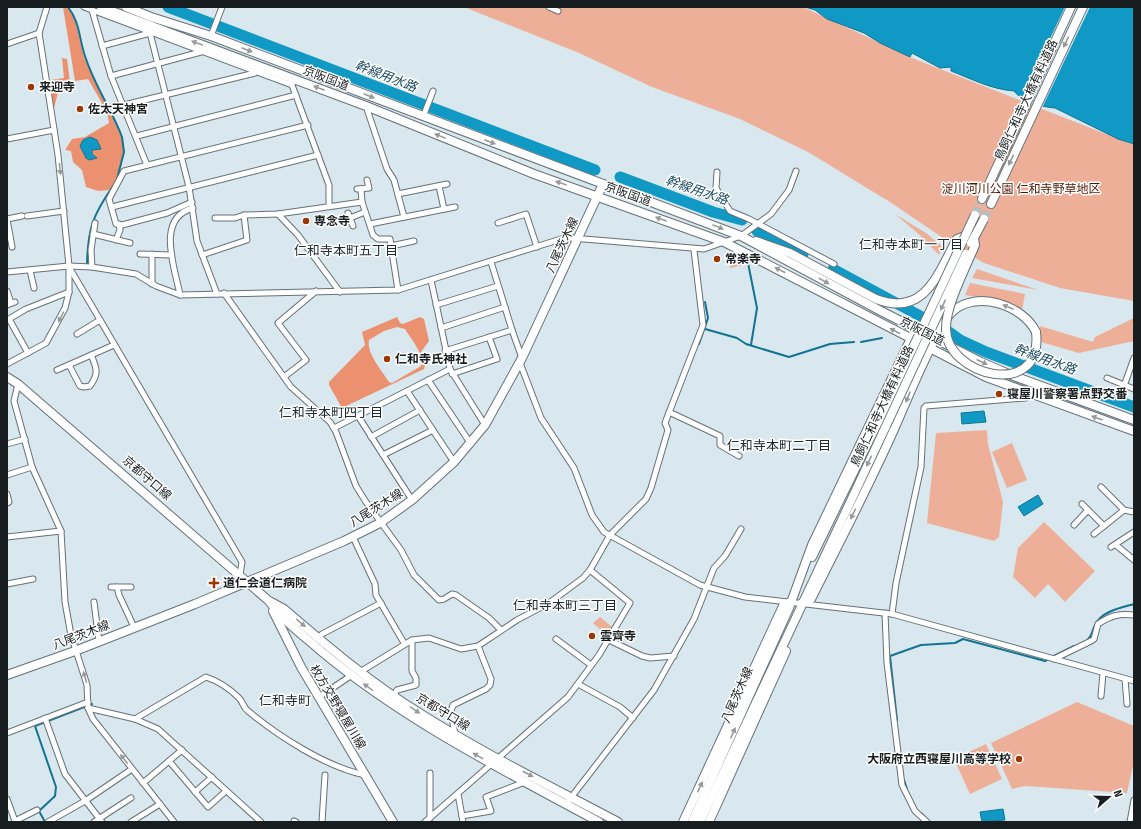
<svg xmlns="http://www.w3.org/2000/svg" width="1141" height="829" viewBox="0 0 1141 829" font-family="'Fira Sans Condensed','Noto Sans JP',sans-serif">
<rect width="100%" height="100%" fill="#d9e8ee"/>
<!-- green -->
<g fill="#eeaf98">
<polygon points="464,7 803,7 912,58 1134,145 1134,301 1060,288 984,263 943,238 890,202 808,152 740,119 652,87 579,53"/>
<polygon points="895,214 926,233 943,247 939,255 921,236"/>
<polygon points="727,253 746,261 747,264 730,268"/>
<polygon points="977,269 1038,290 972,278"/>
<polygon points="970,283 1025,294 1022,310 1002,301 965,295"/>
<polygon points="1134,318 1134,341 1079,353 1041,342 1040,326 1093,342 1095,337"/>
<polygon points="987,430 988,444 1003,502 999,537 994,541 927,523 936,433"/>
<polygon points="1012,443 1027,480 1007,488 992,452"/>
<polygon points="1044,522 1095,571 1065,602 1048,584 1035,598 1013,577 1018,548"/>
<polygon points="600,617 612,627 607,636 593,623"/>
<polygon points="1077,702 1134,726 1134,761 1127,793 1025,786 1012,789 991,743"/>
<polygon points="986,744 1002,779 970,794 954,759"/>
</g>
<!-- forest -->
<g fill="#ec9170" fill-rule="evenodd">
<path d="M63,7H67L74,16L84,57L122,138C126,154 121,177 109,190L98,191L86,187L82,170L73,162L71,151L65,150L72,139L85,137L109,123L107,112L88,79L75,81Z"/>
<polygon points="62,58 67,59 70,82 60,85 54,108 49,83 51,80 64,78"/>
<path d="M397,317L400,323L403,324L420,317L424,319L429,341L421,352L425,366L424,369L342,408L329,385V382L365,345L362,332ZM397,327L405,329C411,339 424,353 421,366L392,383L389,382C383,372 366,353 369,340L384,331Z"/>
</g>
<!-- water -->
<g fill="#0f99c4" stroke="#127492">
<path d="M805,7H1134V144L1118,139L1055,108C1042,107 1022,102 1014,91C990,89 972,79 951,71V67L940,68L912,53L910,57L880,43L864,33L827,19L815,10Z"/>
<polygon points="90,137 97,140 101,149 92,150 92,154 97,158 89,160 86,158 80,146 83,140"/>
<polygon points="984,411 986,422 962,424 961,413"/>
<polygon points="1038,495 1043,504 1024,516 1018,507"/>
<polygon points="1003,809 1005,820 982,822 980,812"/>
</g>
<!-- pier -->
<polygon fill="#d9e8ee" points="1065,7 1090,7 1042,108 1021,100"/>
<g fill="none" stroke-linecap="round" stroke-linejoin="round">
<!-- stream -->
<g stroke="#127492" stroke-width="2">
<path d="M68,7C80,22 79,39 85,56C94,85 112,110 122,137L124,152L117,179"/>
<path d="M87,263C88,228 93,215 113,186"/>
<polyline points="748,263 757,308 751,345"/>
<polyline points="705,329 737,338 746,344 789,357 830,344 854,342"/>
<polyline points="861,342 882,338"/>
<polyline points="699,344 708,318 705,302"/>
<path d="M1086,641C1092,637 1092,631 1095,625C1102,611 1120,608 1134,604"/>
<polyline points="1054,656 1074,646"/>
<polyline points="897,720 890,656 921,645 955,643 963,639 1045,661 1047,660"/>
<polyline points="904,780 907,789"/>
<polyline points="921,813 930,822"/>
<polyline points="45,822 39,811 55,796 56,787 35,726 92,704"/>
</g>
<!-- river -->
<g stroke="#0f99c4" stroke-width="11">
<polyline points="168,7 595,170"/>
<polyline points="620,177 713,212 742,220"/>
<polyline points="757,231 803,254"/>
<polyline points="833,269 935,324"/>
<polyline points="949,332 960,340 986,352 1134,407"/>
</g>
<!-- primary-tunnel -->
<g stroke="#b2bfc5" stroke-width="8" stroke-dasharray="8 4" stroke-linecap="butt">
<polyline points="975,215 982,199"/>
<polyline points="984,219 991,204"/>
</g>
<defs>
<g id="minor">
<polyline points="84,7 292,85"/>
<polyline points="549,7 558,11"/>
<polyline points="92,10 111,76 147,165"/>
<polyline points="211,36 222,7"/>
<polyline points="7,44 39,33"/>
<polyline points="102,46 150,33 189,187 197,241 217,294"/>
<polyline points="111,76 201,52"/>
<polyline points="292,81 292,85 329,185 329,206"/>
<polyline points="124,105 255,73"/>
<polyline points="366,106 387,169 394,180 404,217"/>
<polyline points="423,117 433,91"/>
<polyline points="137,136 296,95"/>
<polyline points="7,139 54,130"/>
<polyline points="717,172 716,188 730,211 749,219 834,264"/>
<polyline points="439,186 444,209"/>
<polyline points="357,189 369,188 367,180"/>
<polyline points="361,189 362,202"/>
<polyline points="398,194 447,184"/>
<polyline points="192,202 167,213 122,225 116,224 109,199 124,171 308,125"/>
<polyline points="112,207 318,155"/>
<polyline points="348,213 353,226"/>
<polyline points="278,214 298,235 340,292"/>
<polyline points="27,216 64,211"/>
<polyline points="215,218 235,218 244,215 278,214 362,202 373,235 378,239 390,239 398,290"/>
<polyline points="350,218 365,212"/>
<polyline points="7,219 12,247"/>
<polyline points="7,219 22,216"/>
<polyline points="498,223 526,214 537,247"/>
<polyline points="370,224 455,207"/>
<polyline points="93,234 130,243"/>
<polyline points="116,240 120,230 119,224"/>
<polyline points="391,246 414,241"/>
<polyline points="140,254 171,255"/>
<polyline points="152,254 152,284"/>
<polyline points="202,255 247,240 244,215"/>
<polyline points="491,262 512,330 522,358"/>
<polyline points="69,267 242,562 240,575"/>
<polyline points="92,267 91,250 95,223"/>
<polyline points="30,270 34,288"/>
<polyline points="7,272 69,266 92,267 136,274 156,286 180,295 398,290 561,239 572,238 704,249 741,236 771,214 789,190 796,171"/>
<polyline points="431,280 450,369 485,425"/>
<polyline points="7,291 11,303"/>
<polyline points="224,293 291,387 330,422 336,432 356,486 366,502 401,550 414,575 439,600 444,599 452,594 456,595 489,618 501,630"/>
<path d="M180,295C175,268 155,218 193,208"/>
<polyline points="7,305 15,302"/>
<polyline points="436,305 498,286"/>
<polyline points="441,328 505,307"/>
<polyline points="77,334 100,320"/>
<polyline points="445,351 512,330"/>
<polyline points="28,353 9,319 26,309 69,292"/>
<polyline points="520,363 541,418 574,468 592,515 604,532 700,585 745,597 892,614 1134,681"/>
<polyline points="7,364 46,343 65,308 69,292 69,266 58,155 39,33 47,7"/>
<path d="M69,365L80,386L84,387L90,386C99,374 97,368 91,355"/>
<polyline points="57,370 114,345"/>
<polyline points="452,374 497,359 489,337"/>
<polyline points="284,377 306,360 278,323 316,291"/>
<polyline points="1107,378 1134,389"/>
<polyline points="428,380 471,444"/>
<polyline points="18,384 14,401 32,467 61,531 65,602 71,635 87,685 88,708 93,719 174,822"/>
<polyline points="1124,386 1134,358"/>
<polyline points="407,391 454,462"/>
<polyline points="669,412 720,436 720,445 739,456"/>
<polyline points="358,416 412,500"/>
<polyline points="334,428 450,369"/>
<polyline points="371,437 420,410"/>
<polyline points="7,444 25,439"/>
<polyline points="383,455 433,430"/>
<polyline points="7,475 32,467"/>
<polyline points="1101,487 1124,510 1134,512"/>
<polyline points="7,494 9,502 7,503"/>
<polyline points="1082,504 1104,526"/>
<polyline points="1074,525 1088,510"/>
<polyline points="1094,534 1124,510"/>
<polyline points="7,537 61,531"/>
<polyline points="353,537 375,584 376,595 404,643"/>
<polyline points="1116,545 1134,560"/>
<polyline points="1111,547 1134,532"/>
<polyline points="7,584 33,579"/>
<polyline points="111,587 131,587"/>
<polyline points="117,587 119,595 134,627"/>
<polyline points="94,602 99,641"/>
<polyline points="885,613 887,663 902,785 915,811 927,822"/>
<polyline points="892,614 896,583 921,467 924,408 926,406 1025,398 1033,394"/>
<polyline points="318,638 322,634 381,603"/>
<polyline points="556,639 591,665"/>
<polyline points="607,639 642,656 650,658 674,656"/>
<path d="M1054,659L1091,641L1094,639L1098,624C1110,616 1119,613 1134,615"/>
<polyline points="360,672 412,640 429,638 461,649 478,646 517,620 549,603 583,578 590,570 610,535 646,499 651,488 668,430 665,423 703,325 694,250"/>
<polyline points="1125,679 1127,704"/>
<polyline points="578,684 620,707 633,718"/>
<polyline points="393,696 397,690 416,685 416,678 412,671 412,640"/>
<polyline points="1101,696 1103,673"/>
<polyline points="319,697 352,675"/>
<polyline points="88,708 135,719 158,729 261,822"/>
<polyline points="45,718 65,774 102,822"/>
<path d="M135,719L206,677C218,681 230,689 239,698C243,702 243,707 248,711C278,736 326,767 365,775"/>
<polyline points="7,733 88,702"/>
<polyline points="455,735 451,711 453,705 486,689 490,685 491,679 478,646"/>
<polyline points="169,761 208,807 226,791"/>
<polyline points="143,783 182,750"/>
<polyline points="195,792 212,777"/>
<polyline points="458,794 463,822"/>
<polyline points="7,799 15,821 37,810"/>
<polyline points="566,804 654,690 694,619 714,568 725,556 741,529"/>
<polyline points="462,816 491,811 486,797 525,782"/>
<polyline points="430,818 430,773"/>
<polyline points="294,821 296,822"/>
<polyline points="48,822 85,801 132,769"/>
<polyline points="94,822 131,798"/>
<polyline points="131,822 160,804"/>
<polyline points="322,822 325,775"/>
<polyline points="425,822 568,697 599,655 630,603 590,570"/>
<polyline points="1130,822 1134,800"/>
</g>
<g id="primary">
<polyline points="982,199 1071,7"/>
<polyline points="991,204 1083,7"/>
<path d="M756,241L790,253L876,299C925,318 938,273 957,239L965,236"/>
<path d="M7,377L18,384L269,601C283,621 303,635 321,651C405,721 503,770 599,822"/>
<polyline points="812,557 878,422"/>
<path d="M271,602L284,609C327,646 372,684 421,714C484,754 552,787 618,822"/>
<path d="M802,603L811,599C840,541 870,484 896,425C907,399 918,373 931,347C936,336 943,320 953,311C977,290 1023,305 1036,332"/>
<polyline points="273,611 301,667 393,822"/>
<polyline points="7,675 75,651 195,604 344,541 380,523 412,500 454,462 485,425 522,358 603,184"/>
<polyline points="683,822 783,606 790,602"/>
<polyline points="692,822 789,608 812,545 916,328"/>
<polyline points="700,822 886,426"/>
<polyline points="709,822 786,651"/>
</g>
<g id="trunk">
<polyline points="101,7 366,106 534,174 724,242 986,377 1134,431"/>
<polyline points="126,7 151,17 211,36 741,236 879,310 981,362 1011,375 1134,420"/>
</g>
</defs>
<!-- minor casing -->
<use href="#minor" stroke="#657177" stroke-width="7"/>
<!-- primary casing -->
<use href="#primary" stroke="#657177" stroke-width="10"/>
<!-- trunk casing -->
<use href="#trunk" stroke="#657177" stroke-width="10"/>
<!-- minor -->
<use href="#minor" stroke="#fff" stroke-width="5"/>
<!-- primary -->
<use href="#primary" stroke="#fff" stroke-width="8"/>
<!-- trunk -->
<use href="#trunk" stroke="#fff" stroke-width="8"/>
<defs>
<g id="primary-bridge">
<path d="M974,238L975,245C966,267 946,305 946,328C945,376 1044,401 1036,332"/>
<polyline points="971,243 984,219"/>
<polyline points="878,422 975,215"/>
<polyline points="886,426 966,254"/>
</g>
</defs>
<!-- primary-bridge casing -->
<use href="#primary-bridge" stroke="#657177" stroke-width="10" stroke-linecap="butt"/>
<!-- primary-bridge -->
<use href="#primary-bridge" stroke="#fff" stroke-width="8"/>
</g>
<!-- one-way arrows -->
<defs><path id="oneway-solid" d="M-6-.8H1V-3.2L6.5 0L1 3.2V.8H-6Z"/></defs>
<g fill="#97999a">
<use href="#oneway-solid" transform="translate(1066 42) rotate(115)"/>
<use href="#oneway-solid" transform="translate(197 43) rotate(-160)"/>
<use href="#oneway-solid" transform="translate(247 50) rotate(21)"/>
<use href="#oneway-solid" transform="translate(319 88) rotate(-159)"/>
<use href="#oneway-solid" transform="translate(369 96) rotate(21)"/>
<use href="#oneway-solid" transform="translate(440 136) rotate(-158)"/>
<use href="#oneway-solid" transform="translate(490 142) rotate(21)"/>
<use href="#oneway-solid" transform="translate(1011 160) rotate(115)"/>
<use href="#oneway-solid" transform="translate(60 169) rotate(84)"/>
<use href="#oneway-solid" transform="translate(561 183) rotate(-161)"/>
<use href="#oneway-solid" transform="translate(661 219) rotate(-160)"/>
<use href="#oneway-solid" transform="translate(718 227) rotate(22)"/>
<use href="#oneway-solid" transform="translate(780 270) rotate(-153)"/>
<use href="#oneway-solid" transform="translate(824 281) rotate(29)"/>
<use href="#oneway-solid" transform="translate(943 305) rotate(115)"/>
<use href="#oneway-solid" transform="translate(1008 307) rotate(-157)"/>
<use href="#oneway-solid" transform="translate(61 317) rotate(117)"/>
<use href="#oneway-solid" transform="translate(895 331) rotate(-152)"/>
<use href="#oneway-solid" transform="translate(982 362) rotate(25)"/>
<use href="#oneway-solid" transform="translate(908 397) rotate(113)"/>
<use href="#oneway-solid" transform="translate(1097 418) rotate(-160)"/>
<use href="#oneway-solid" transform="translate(869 461) rotate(115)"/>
<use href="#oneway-solid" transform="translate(853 514) rotate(116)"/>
<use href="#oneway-solid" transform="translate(301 623) rotate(40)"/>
<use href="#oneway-solid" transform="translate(85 677) rotate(-106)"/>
<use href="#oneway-solid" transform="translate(368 687) rotate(-144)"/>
<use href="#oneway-solid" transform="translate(415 710) rotate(34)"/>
<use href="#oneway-solid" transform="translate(733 733) rotate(-66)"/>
<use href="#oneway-solid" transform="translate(478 756) rotate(-151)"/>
<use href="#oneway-solid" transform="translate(124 759) rotate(-128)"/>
<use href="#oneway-solid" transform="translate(528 774) rotate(28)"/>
<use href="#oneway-solid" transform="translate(700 787) rotate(-65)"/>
</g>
<!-- markers -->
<g fill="#9b3704" stroke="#fff" stroke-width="1.5">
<circle cx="31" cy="87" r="4"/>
<circle cx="80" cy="109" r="4"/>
<circle cx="306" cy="221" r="4"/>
<circle cx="717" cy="259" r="4"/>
<circle cx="387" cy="359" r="4"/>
<circle cx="999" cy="394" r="4"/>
<path d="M212 577h4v4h4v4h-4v4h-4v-4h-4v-4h4z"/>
<circle cx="592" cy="636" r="4"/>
<circle cx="1019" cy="759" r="4"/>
</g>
<g text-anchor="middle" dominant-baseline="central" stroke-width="3" stroke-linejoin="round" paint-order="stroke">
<!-- street labels -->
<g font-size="12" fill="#181d1f" stroke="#fff">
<text transform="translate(326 78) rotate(21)">京阪国道</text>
<text transform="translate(1026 100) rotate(-65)">鳥飼仁和寺大橋有料道路</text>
<text transform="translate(628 194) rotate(20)">京阪国道</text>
<text transform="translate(562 245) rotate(-65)">八尾茨木線</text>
<text transform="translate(922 331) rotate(27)">京阪国道</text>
<text transform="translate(882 406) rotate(-65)">鳥飼仁和寺大橋有料道路</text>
<text transform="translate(147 478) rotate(41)">京都守口線</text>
<text transform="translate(376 508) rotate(-32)">八尾茨木線</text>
<text transform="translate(81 635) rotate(-21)">八尾茨木線</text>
<text transform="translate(737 695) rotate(-66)">八尾茨木線</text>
<text transform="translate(338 707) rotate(59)">枚方交野寝屋川線</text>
<text transform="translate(443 712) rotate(31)">京都守口線</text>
</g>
<!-- poi labels -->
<g font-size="12" font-weight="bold" fill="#181d1f" stroke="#fff" text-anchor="start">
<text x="39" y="87">来迎寺</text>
<text x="88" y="109">佐太天神宮</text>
<text x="314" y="221">専念寺</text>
<text x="725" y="259">常楽寺</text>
<text x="395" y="359">仁和寺氏神社</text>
<text x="1007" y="394">寝屋川警察署点野交番</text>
<text x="223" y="583">道仁会道仁病院</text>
<text x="600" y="636">雲齊寺</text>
<text x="1011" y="759" text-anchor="end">大阪府立西寝屋川高等学校</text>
</g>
<!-- park labels -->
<g font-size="12" fill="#4f1700" stroke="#fff">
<text x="1021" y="189">淀川河川公園 仁和寺野草地区</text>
</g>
<!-- water labels -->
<g font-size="13" font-style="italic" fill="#194a5c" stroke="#fff">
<text transform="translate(386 76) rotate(21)">幹線用水路</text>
<text transform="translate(697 190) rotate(19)">幹線用水路</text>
<text transform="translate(1045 359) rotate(20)">幹線用水路</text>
</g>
<!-- neighbourhood labels -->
<g font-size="13" fill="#202b30" stroke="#fff">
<text x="911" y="244">仁和寺本町一丁目</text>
<text x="346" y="250">仁和寺本町五丁目</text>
<text x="331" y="412">仁和寺本町四丁目</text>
<text x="779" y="445">仁和寺本町二丁目</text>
<text x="565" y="605">仁和寺本町三丁目</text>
<text x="285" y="700">仁和寺町</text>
</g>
</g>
<!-- border -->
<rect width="1141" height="829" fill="none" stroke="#181d1f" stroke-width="16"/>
<!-- north arrow -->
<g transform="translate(1109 797) rotate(70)" stroke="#ffffff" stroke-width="3" paint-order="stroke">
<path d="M0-3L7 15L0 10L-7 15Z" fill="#181d1f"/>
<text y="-6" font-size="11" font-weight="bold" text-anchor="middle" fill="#181d1f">N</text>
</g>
</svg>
